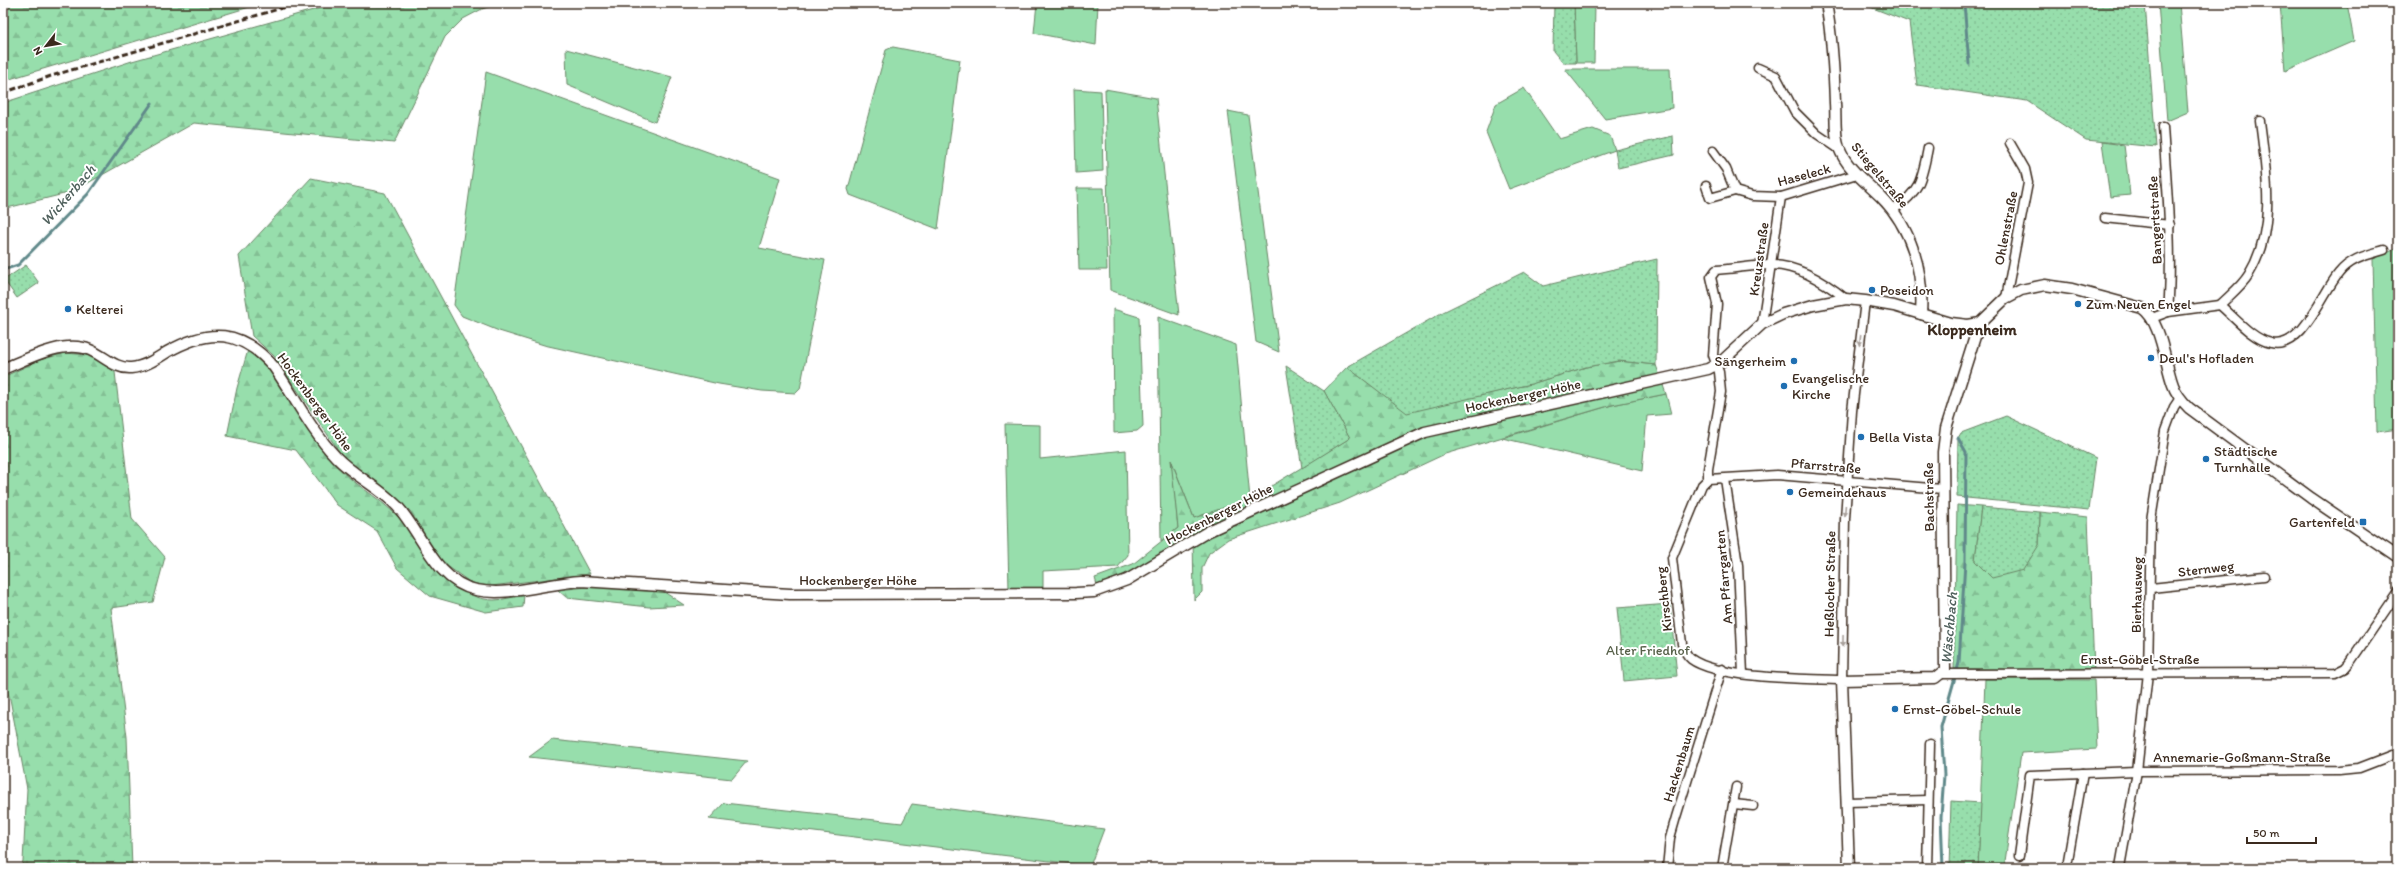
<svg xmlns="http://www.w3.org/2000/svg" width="2401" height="871" viewBox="0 0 2401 871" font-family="Itim,sans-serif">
<defs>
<pattern id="forest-firs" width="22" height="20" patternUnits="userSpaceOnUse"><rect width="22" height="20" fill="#97deac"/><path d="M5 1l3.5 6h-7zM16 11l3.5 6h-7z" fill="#83bf94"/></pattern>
<pattern id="park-dots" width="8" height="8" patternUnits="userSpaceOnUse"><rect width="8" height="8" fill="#97deac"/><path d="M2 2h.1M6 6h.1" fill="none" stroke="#83bf94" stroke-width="1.8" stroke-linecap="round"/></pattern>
</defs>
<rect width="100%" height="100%" fill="#fff"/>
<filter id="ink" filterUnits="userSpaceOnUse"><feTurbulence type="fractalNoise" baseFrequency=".025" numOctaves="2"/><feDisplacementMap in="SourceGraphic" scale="8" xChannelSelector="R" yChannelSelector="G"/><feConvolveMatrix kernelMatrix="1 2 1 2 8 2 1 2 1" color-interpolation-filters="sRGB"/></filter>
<g filter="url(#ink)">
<!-- grass -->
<g fill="#97deac" stroke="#698465">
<polygon points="1037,3 1098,3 1096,45 1034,33"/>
<polygon points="1574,3 1595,3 1594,63 1576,63"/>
<polygon points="2158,3 2179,3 2188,112 2167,121"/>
<polygon points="2280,3 2347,3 2354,41 2285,71"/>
<polygon points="893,47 960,60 938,229 850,195 848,189 886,50"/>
<polygon points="566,49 672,77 655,122 567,85"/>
<polygon points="1565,69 1670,69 1672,108 1605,119"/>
<polygon points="486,72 780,178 759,248 825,260 800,389 796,393 762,391 719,384 544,345 499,331 462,316 454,305"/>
<polygon points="1524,88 1559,139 1593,129 1610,136 1615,150 1509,189 1486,132 1496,104"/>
<polygon points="1074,89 1101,91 1103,171 1076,173"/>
<polygon points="1105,89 1156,98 1179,315 1110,290"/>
<polygon points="1228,111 1248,115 1279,352 1256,342"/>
<polygon points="2102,142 2124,145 2130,195 2110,197"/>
<polygon points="1077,188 1104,188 1107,270 1079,270"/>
<polygon points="2398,248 2398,429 2377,432 2373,259"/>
<polygon points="1113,309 1139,317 1143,426 1137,431 1114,433"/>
<polygon points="1158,317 1236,345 1250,499 1194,518 1172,462 1178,528 1161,541"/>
<polygon points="1666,394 1671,414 1647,416 1642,471 1502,438 1612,405"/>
<polygon points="1005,424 1040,425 1040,459 1126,450 1128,555 1118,567 1043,571 1043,590 1009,589"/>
<polygon points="1985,679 2094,680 2097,749 2021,753 2004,868 1978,868"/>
<polygon points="552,740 747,761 732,779 529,757"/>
<polygon points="724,803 902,823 912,804 1104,829 1090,866 709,819"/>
</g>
<!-- forest -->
<g fill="url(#forest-firs)" stroke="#698465">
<polygon points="3,3 263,3 3,81"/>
<polygon points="338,3 501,3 482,9 463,19 445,37 394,143 194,123 72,192 3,209 3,103 132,61"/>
<polygon points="311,178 385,193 590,574 491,586 471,583 443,563 410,511 394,496 343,457 274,356 252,336 239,256"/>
<path d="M248,350C284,378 301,420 328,456C347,482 378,495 399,518C411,531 419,549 430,563C445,581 470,600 494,600C504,600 515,596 524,595L523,607L486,612L430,596L397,568L377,531L337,505L296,450L227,436L237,388Z"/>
<polygon points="65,353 89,355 115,372 132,519 165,557 153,602 111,608 127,737 132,868 21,868 23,861 27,789 10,699 3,678 3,377 40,360"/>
<polygon points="1619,361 1656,365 1666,394 1612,405 1445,454 1340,503 1228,539 1209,553 1202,568 1202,592 1194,600 1193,535 1133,571 1097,585 1095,578 1133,564 1178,528 1171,460 1194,518 1250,499 1350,438 1324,391 1347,367 1408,412 1531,384 1586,367"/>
<polygon points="1957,505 1981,507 1975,561 2039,545 2040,512 2088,517 2094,670 1954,669"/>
<polygon points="596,586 661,590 684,605 649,607 567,598 558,590"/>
</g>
<!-- park -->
<g fill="url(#park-dots)" stroke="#698465">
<polygon points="1554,3 1574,3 1576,63 1563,63 1553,51"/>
<polygon points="1869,3 2145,3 2156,147 2086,140 2027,101 1917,85 1909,22 1870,7"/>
<polygon points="1673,136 1674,155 1618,168 1615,150"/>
<polygon points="1657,259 1656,365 1619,361 1586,367 1531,384 1407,413 1347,367 1443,312 1524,272 1543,286"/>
<polygon points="26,265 39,283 17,298 4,280"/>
<polygon points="1286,366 1324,391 1350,438 1302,468"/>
<polygon points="2006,416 2096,458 2089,510 1957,497 1958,438 1961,433"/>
<polygon points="1981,507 2040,512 2039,545 2023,570 1992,578 1975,561"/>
<polygon points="1670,604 1677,676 1624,681 1617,608"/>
<polygon points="1951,801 1981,803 1978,868 1949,868"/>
</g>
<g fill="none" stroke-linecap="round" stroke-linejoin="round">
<!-- stream -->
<g stroke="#60898a" stroke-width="3">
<polyline points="1964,3 1969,64"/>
<polyline points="3,270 18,265 88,194 152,103"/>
<polyline points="1943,868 1941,817 1944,775 1941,727 1959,663 1965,562 1966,452 1958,438"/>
</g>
<defs>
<g id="minor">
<polyline points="1758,68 1776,76 1795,112 1817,134 1839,149"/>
<path d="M2163,127C2167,189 2173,250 2168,312"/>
<polyline points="1713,151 1726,169 1735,191 1752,196 1781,197 1857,174"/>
<polyline points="1706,186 1710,198 1735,191"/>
<path d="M1893,210C1920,192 1922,179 1928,148"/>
<polyline points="2105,218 2170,225"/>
<polyline points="2006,298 2028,183 2025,169 2010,143"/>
<path d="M1846,299C1826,283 1798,265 1771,265C1753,265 1734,269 1716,270L1711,277L1717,304L1713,355L1719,372L1721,392L1708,469V479L1702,485L1672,558L1682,644C1684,650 1686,655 1691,659C1718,679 1808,679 1842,680L1845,519L1852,411L1865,301"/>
<path d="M2220,305C2230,295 2242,286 2249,274C2277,228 2266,171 2260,121"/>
<path d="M2152,318L2168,312L2220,305C2234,317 2252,339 2271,343C2302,351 2323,291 2339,273C2351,258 2367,255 2384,250"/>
<polyline points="1762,324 1781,197"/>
<polyline points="1708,479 1777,475 1942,489"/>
<polyline points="1725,479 1738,565 1743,674"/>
<polyline points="2151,588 2264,576"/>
<polyline points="1943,674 2335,673 2345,668 2351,661 2398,592"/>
<polyline points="1846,802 1928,800"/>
<polyline points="1734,804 1753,806"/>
<polyline points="2019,856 2030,775 2137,771 2339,770 2359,768 2398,753"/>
<polyline points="2068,860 2083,773"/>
<polyline points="2120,867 2137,771 2148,673 2151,520 2165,431 2174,407 2180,398"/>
<polyline points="1667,868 1670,838 1676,817 1722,669"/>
<polyline points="1722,868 1736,787"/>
<polyline points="1927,868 1930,744"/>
</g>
<g id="tertiary">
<path d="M1826,3C1832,36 1834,70 1835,103C1836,117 1834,135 1839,148C1847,169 1866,182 1881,197C1911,227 1924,271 1921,314"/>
<path d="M3,369C27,359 64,339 90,350C104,356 115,369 131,368C144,367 156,359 167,352C209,328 241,329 274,367C294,396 311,431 336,457C354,476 379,487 397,506C422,533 435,581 476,590C508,597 548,583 581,581L790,594L1076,593L1094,592L1127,580L1209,531L1425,432L1708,369L1721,362L1762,324L1783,314L1813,305L1846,299L1865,301L1894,306L1951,323L1968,325L1980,323L2006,298L2021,290L2045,285L2072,289L2142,308C2161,320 2165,364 2173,385C2176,394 2182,401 2189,408L2311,498L2398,557"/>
<polyline points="1849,868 1842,680 1935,678 1945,670 1943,452 1946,428 1979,324"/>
</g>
</defs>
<!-- minor casing -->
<use href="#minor" stroke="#3b2a1e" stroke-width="11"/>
<!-- tertiary casing -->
<use href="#tertiary" stroke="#3b2a1e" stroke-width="13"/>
<!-- minor -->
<use href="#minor" stroke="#fff" stroke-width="8"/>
<!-- tertiary -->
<use href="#tertiary" stroke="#fff" stroke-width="10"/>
<!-- rail -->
<polyline stroke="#3b2a1e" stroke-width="3" stroke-dasharray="6 3" stroke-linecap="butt" points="3,93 51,76 299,3"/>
</g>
<!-- one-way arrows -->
<defs><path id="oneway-solid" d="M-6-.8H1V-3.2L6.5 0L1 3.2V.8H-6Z"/></defs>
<g fill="#a79f9a">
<use href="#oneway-solid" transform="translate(1860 340) rotate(97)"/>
<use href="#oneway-solid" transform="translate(1845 511) rotate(94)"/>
<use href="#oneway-solid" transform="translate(1843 641) rotate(91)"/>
</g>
</g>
<!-- markers -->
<g fill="#1f6fb2" stroke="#fff" stroke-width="1.5">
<circle cx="1872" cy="290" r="4"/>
<circle cx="2078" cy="304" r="4"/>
<circle cx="68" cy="309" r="4"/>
<circle cx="2151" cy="358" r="4"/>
<circle cx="1794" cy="361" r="4"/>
<circle cx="1784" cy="386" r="4"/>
<circle cx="1861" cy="437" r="4"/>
<circle cx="2206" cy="459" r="4"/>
<circle cx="1790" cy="492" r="4"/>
<rect x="2359" y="518" width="8" height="8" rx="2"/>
<circle cx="1895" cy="709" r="4"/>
</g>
<g text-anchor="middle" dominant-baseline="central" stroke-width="4" stroke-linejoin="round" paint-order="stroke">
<!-- street labels -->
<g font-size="14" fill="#3b2a1e" stroke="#fff">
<text transform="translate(1804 175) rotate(-15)">Haseleck</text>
<text transform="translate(1880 175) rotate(50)">Stiegelstraße</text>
<text transform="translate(2155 220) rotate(-93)">Bangertstraße</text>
<text transform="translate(2006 228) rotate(-79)">Ohlenstraße</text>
<text transform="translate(1759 259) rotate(-82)">Kreuzstraße</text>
<text transform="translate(1523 396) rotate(-12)">Hockenberger Höhe</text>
<text transform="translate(315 402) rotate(54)">Hockenberger Höhe</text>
<text transform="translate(1826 466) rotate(5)">Pfarrstraße</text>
<text transform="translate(1929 497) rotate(-91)">Bachstraße</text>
<text transform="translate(1219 514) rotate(-27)">Hockenberger Höhe</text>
<text transform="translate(2206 569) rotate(-7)">Sternweg</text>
<text transform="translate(1724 577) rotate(-95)">Am Pfarrgarten</text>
<text x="858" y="580">Hockenberger Höhe</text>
<text transform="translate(1830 584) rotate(-89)">Heßlocher Straße</text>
<text transform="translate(2137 595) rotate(-89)">Bierhausweg</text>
<text transform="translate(1664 599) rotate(-96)">Kirschberg</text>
<text x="2140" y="659">Ernst-Göbel-Straße</text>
<text x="2242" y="757">Annemarie-Goßmann-Straße</text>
<text transform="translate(1679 764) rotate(-73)">Hackenbaum</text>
</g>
<!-- poi labels -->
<g font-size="14" fill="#3b2a1e" stroke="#fff" text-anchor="start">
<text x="1880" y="290">Poseidon</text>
<text x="2086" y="304">Zum Neuen Engel</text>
<text x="76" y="309">Kelterei</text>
<text x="2159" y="358">Deul's Hofladen</text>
<text x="1786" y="361" text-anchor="end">Sängerheim</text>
<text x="1792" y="378">Evangelische<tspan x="1792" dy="16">Kirche</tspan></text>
<text x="1869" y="437">Bella Vista</text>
<text x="2214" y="451">Städtische<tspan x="2214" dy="16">Turnhalle</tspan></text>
<text x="1798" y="492">Gemeindehaus</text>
<text x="2355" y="522" text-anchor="end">Gartenfeld</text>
<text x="1903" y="709">Ernst-Göbel-Schule</text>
</g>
<!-- park labels -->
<g font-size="14" fill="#576049" stroke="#fff">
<text x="1648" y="650">Alter Friedhof</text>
</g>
<!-- water labels -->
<g font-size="15" font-style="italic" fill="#50615d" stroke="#fff">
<text transform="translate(68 195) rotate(-49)">Wickerbach</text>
<text transform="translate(1949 628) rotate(-85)">Wäschbach</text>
</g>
<!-- quarter labels -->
<g font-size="16" font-weight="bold" fill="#3b2a1e" stroke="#fff">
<text x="1972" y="329">Kloppenheim</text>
</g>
</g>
<!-- margin -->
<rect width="2401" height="871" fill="none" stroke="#fff" stroke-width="16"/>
<rect x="8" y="8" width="2385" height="855" fill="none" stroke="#3b2a1e" stroke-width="1.5" filter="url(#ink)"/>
<!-- north arrow -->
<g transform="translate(46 46) rotate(239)" stroke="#ffffff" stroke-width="3" paint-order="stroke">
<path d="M0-3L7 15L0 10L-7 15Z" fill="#3b2a1e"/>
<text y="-6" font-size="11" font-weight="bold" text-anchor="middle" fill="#3b2a1e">N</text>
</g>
<!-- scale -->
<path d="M2247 837v6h69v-6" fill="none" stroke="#3b2a1e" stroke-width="2"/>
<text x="2253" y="837" font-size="12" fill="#3b2a1e" stroke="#ffffff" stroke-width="3" paint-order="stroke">50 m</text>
</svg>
